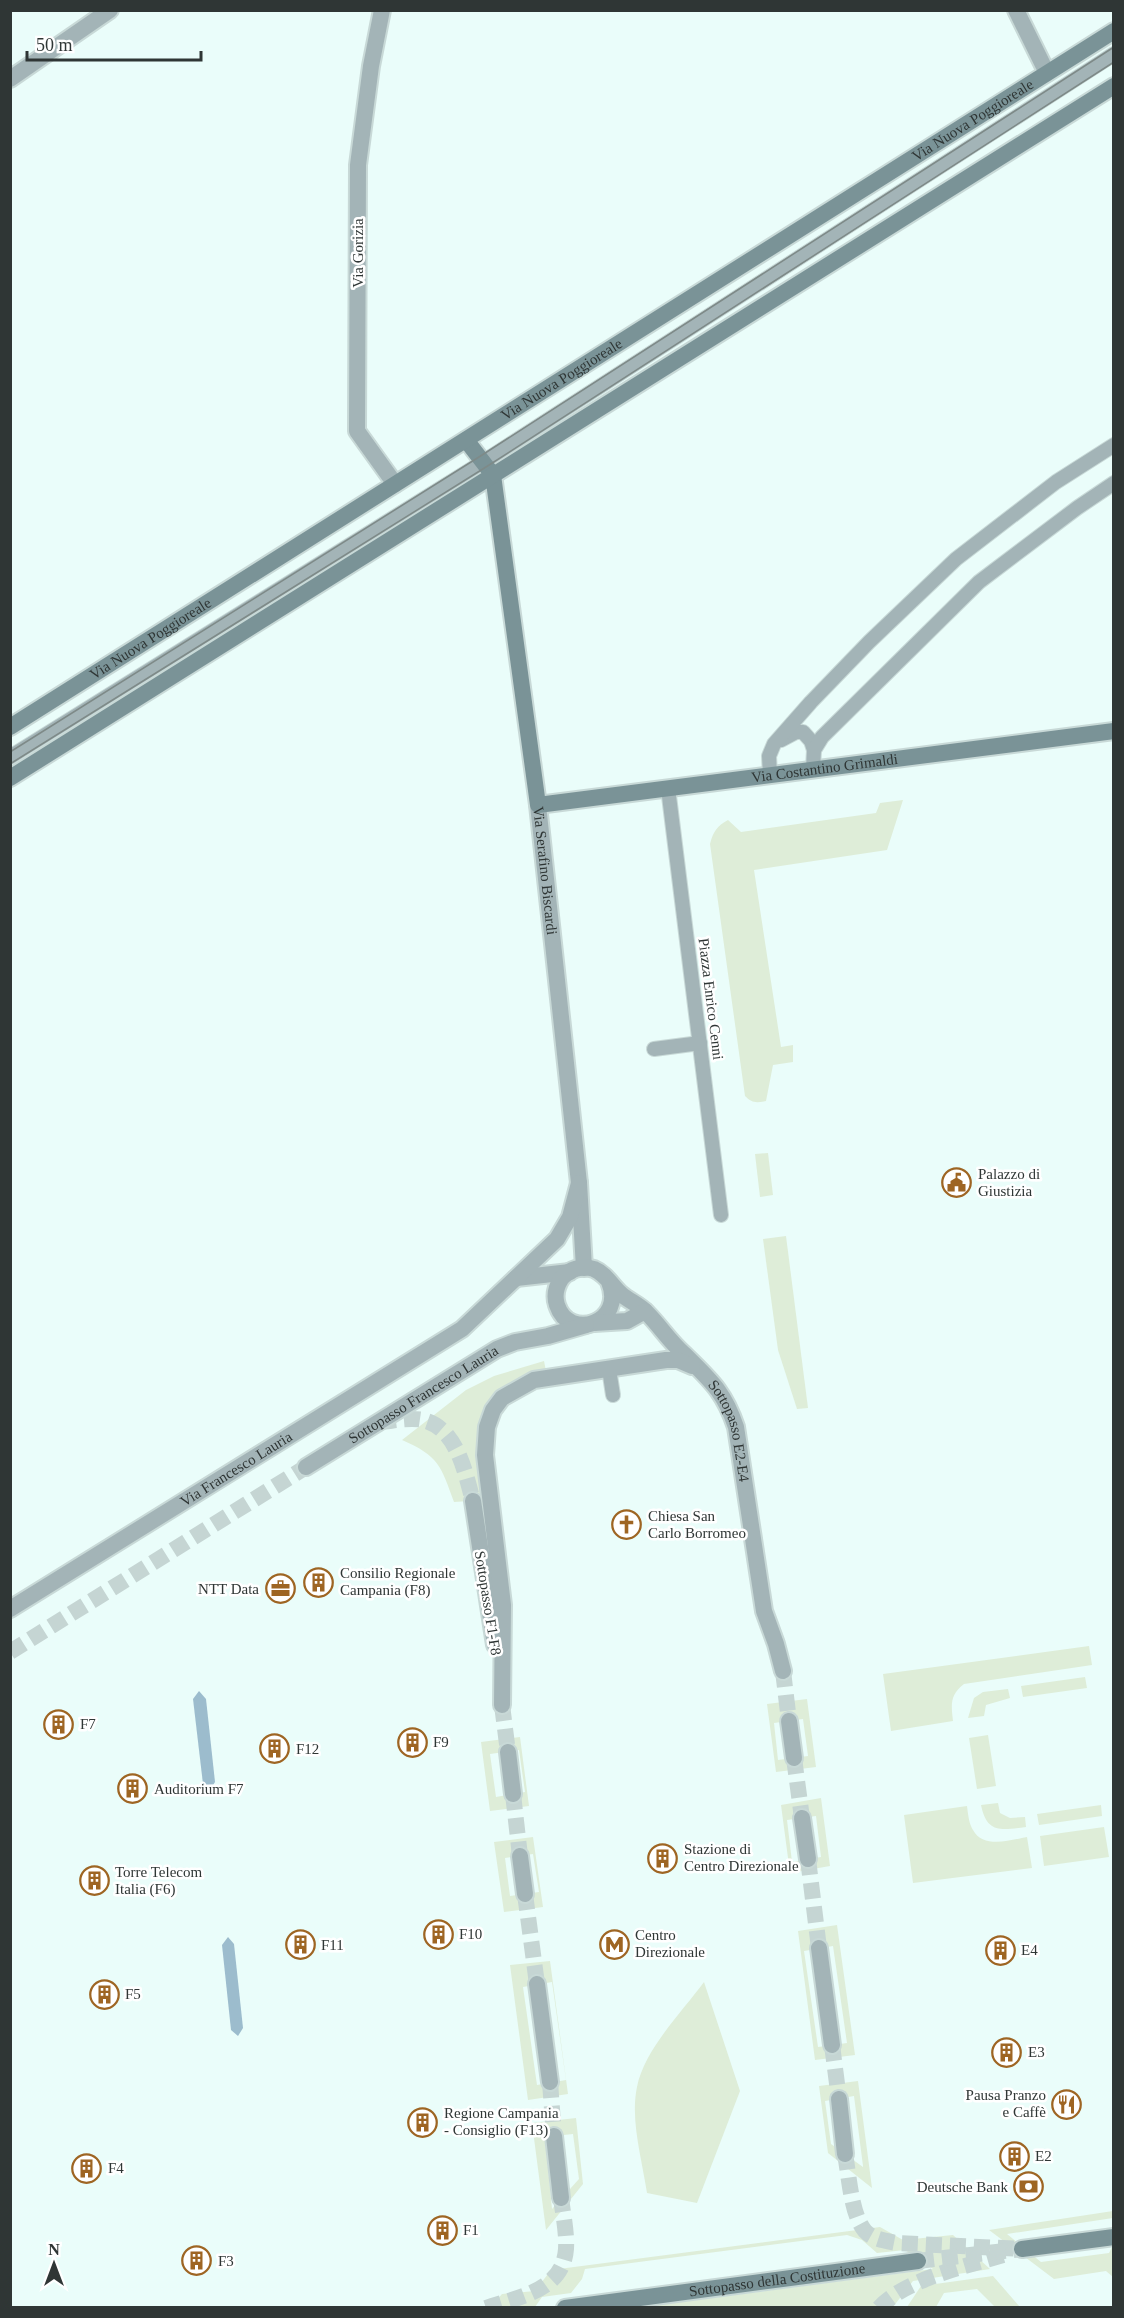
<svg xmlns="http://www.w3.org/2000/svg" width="1124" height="2318" viewBox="0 0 1124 2318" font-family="'Times New Roman',serif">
<rect width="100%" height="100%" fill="#eafdfa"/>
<!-- green -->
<g fill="#deedd8" fill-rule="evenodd">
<path d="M903,800L887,850L754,870L781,1047L793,1045V1062L773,1065L766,1101C756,1103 752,1103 745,1096L710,844C713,832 717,826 728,820L741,832L876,813L880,803Z"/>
<polygon points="768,1153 773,1195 760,1197 755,1154"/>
<polygon points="786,1236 808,1408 797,1409 778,1350 763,1239"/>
<path d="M544,1361L546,1371L488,1403L485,1500L454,1502C441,1466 439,1456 402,1440L466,1390L494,1376Z"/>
<path d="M1089,1646L1092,1665L964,1684C950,1695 951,1704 953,1721L891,1731L883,1674Z"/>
<polygon points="1085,1677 1087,1688 1023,1697 1021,1686"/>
<polygon points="1008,1689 1010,1698 986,1705 984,1716 968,1718 974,1698 983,1692"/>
<path d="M807,1699L816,1767L776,1772L767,1704ZM803,1719L808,1756L778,1760L774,1723Z"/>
<polygon points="988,1735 996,1786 977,1789 969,1738"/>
<path d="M520,1737L529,1806L490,1811L481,1742ZM519,1750L525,1792L496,1797L490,1754Z"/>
<path d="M821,1798L830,1866L790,1873L781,1805ZM816,1816L821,1857L792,1862L787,1820Z"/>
<path d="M998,1803L1000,1813L1010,1818L1025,1817L1026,1827C1001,1830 987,1834 981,1805Z"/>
<polygon points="1101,1805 1102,1816 1039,1825 1037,1814"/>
<path d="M967,1806C968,1814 969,1824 973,1830C983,1849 1011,1840 1027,1837L1032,1868L913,1883L904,1815Z"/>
<polygon points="1104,1827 1109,1857 1044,1866 1040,1836"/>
<path d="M533,1837L543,1907L504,1912L494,1842ZM533,1854L539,1892L510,1896L505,1858Z"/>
<path d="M837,1925L855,2055L815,2060L798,1931ZM833,1946L847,2043L818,2047L804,1951Z"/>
<path d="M550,1961L568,2094L528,2100L510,1965ZM552,1982L566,2080L537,2085L523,1987Z"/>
<path d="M704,1982L740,2091L697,2203L647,2193C642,2159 630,2120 637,2087C644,2050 682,2012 704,1982Z"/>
<path d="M858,2081L872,2188L828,2153L819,2086ZM854,2096L863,2166V2167L831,2144L825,2101Z"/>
<path d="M576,2118L583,2184L546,2230L532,2123ZM573,2134L579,2179L552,2209L545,2137Z"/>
<polygon points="1113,2211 1113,2218 1007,2234 1041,2262 1109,2253 1113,2245 1113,2277 1106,2271 1054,2279 989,2230"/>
<polygon points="880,2227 903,2240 953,2235 990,2269 913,2281 893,2307 643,2307 933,2269 905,2250 877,2253 862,2240 847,2235 585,2269 582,2279 571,2293 542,2297 535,2307 490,2308 502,2294 535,2291 551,2270"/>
<polygon points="993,2276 1020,2307 995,2307 977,2289 944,2293 936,2307 907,2307 921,2286"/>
</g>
<!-- water -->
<g fill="#9cbccd">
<polygon points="199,1691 206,1699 215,1782 210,1790 203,1784 193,1699"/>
<polygon points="228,1937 234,1944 243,2028 238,2036 231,2030 222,1945"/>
</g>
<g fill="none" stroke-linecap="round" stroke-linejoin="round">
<!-- minor-tunnel -->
<g stroke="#c5d5d3" stroke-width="16" stroke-dasharray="16 8" stroke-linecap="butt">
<path d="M380,1422C393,1421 410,1417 423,1420C457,1428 465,1472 473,1501"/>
<polyline points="10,1652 306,1467"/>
<polyline points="783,1671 789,1721"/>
<polyline points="502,1705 508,1752"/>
<polyline points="794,1758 802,1818"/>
<polyline points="513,1794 520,1856"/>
<polyline points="808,1859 819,1948"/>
<polyline points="525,1894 537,1984"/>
<polyline points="832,2045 839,2099"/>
<polyline points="550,2082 554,2136"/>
<path d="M845,2154C849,2175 851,2215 865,2231C872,2239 886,2241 896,2243L1022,2249"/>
<path d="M486,2308C518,2297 563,2291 566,2249C567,2233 563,2214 561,2198"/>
<path d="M879,2308C906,2278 972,2265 1010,2253"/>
</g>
<!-- secondary-tunnel -->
<polyline stroke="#c5d5d3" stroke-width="16" stroke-dasharray="16 8" stroke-linecap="butt" points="918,2261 1022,2249"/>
<defs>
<g id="service">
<polyline points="781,740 796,732 803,732 811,741 814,750"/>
<polyline points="10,757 483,462 1114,54"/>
<polyline points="813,769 814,750 822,737 979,582 1077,508 1114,483"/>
<polyline points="770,775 769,756 774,744 811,702 869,642 956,559 1056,482 1114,445"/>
<polyline points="668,788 721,1215"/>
<polyline points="654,1049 700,1043"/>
<polyline points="609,1369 613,1395"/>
</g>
<g id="minor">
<polyline points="382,10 371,66 358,165 357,431 395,484"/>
<polyline points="1016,10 1047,73"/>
<polyline points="10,79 110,10"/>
<path id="s1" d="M538,805L579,1183L584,1268"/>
<polyline points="516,1278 570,1272"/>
<path id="s2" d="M609,1282C626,1323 569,1342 557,1305C554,1296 556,1287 561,1279C569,1269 582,1265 594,1269C606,1274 612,1286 621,1294C629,1301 640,1305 647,1313C660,1326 670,1342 684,1354C710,1380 724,1391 736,1427L764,1611L776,1644L783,1671"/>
<polyline points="594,1323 627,1321 645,1311"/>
<path id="s3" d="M306,1467L497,1349L515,1342L548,1336L586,1325"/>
<polyline points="473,1501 495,1645"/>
<path id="s4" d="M10,1609L462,1329L557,1239L570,1217L579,1183"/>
<polyline points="502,1705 503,1605 485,1455 487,1427 493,1410 502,1398 534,1380 666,1360 678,1360 692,1366"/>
<polyline points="789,1721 794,1758"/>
<polyline points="508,1752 513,1794"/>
<polyline points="802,1818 808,1859"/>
<polyline points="520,1856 525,1894"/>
<polyline points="819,1948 832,2045"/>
<polyline points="537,1984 550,2082"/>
<polyline points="839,2099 845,2154"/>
<polyline points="554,2136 561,2198"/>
</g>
<g id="secondary">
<polyline points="466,440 493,475"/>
<path id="s5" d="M493,475L538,805L1114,731"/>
<path id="s6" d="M10,727L1114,31"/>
<polyline points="10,778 1114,86"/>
<polyline points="1022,2249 1114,2237"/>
<path id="s7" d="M565,2308L918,2261"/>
</g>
</defs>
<!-- service casing -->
<use href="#service" stroke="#c8d9d7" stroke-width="16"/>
<!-- minor casing -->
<use href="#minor" stroke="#c8d9d7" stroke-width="20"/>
<!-- secondary casing -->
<use href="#secondary" stroke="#c8d9d7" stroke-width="20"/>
<!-- service -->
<use href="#service" stroke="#a3b4b7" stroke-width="14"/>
<!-- minor -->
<use href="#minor" stroke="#a3b4b7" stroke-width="16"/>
<!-- secondary -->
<use href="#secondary" stroke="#7a9397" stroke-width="16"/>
<!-- tram -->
<g stroke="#7e8a88" stroke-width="1.5">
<polyline points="10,752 479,457 1114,47"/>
<polyline points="10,764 486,467 1114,62"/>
</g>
</g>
<!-- icons -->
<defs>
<symbol id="civic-ring" viewBox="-11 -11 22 22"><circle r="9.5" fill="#fff" stroke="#9e6523" stroke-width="1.5"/><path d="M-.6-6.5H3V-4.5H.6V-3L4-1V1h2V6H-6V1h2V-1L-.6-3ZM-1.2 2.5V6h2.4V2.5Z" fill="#9e6523"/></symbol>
<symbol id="church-ring" viewBox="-11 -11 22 22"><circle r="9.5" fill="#fff" stroke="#9e6523" stroke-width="1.5"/><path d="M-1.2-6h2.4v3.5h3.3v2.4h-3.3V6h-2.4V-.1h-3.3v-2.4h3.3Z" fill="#9e6523"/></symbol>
<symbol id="building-ring" viewBox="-11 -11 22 22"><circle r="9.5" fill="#fff" stroke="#9e6523" stroke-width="1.5"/><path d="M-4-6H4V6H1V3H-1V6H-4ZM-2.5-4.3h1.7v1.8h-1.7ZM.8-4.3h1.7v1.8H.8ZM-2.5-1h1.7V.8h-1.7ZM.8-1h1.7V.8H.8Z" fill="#9e6523"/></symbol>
<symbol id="office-ring" viewBox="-11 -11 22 22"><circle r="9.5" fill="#fff" stroke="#9e6523" stroke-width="1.5"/><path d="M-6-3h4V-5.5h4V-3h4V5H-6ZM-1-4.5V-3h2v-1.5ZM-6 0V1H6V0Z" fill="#9e6523"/></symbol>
<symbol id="metro-ring" viewBox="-11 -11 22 22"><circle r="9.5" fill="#fff" stroke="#9e6523" stroke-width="1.5"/><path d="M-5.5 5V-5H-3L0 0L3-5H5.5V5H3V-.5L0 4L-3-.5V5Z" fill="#9e6523"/></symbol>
<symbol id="restaurant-ring" viewBox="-11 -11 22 22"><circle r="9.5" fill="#fff" stroke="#9e6523" stroke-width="1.5"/><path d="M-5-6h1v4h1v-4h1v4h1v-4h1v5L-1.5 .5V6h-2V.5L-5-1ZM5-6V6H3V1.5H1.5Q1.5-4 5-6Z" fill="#9e6523"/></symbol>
<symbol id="bank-ring" viewBox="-11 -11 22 22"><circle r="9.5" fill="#fff" stroke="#9e6523" stroke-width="1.5"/><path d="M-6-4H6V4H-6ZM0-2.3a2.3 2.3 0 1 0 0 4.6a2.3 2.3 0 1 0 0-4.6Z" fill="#9e6523"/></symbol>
</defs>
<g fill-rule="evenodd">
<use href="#civic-ring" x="940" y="1166" width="33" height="33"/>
<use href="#church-ring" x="610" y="1508" width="33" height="33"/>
<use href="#building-ring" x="302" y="1566" width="33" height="33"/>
<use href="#office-ring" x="264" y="1572" width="33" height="33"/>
<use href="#building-ring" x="42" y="1708" width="33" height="33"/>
<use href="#building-ring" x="396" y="1726" width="33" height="33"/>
<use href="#building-ring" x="258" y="1732" width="33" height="33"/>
<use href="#building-ring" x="116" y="1772" width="33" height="33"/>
<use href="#building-ring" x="646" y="1842" width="33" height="33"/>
<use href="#building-ring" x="78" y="1864" width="33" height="33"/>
<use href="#building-ring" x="422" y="1918" width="33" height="33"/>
<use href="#metro-ring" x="598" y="1928" width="33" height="33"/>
<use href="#building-ring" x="284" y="1928" width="33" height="33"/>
<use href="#building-ring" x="984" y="1934" width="33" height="33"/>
<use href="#building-ring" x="88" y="1978" width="33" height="33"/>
<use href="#building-ring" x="990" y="2036" width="33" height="33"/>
<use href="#restaurant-ring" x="1050" y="2088" width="33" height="33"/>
<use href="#building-ring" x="406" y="2106" width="33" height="33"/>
<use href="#building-ring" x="998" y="2140" width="33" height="33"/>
<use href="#building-ring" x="70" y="2152" width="33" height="33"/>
<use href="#bank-ring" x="1012" y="2170" width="33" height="33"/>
<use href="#building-ring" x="426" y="2214" width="33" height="33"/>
<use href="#building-ring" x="180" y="2244" width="33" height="33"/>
</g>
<g text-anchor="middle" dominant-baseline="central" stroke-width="5" stroke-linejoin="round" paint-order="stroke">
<!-- street labels -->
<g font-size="15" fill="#2f3635" stroke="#fff">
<text stroke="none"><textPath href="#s6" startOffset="1138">Via Nuova Poggioreale</textPath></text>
<text transform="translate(358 253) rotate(-90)">Via Gorizia</text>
<text stroke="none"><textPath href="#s6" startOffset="652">Via Nuova Poggioreale</textPath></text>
<text stroke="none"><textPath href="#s6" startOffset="166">Via Nuova Poggioreale</textPath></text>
<text stroke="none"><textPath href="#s5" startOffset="622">Via Costantino Grimaldi</textPath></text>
<text stroke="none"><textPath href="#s1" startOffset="66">Via Serafino Biscardi</textPath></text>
<text transform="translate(711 999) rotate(83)">Piazza Enrico Cenni</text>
<text stroke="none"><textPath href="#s3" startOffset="138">Sottopasso Francesco Lauria</textPath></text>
<text stroke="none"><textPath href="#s2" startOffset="376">Sottopasso E2-E4</textPath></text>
<text stroke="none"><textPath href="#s4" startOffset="266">Via Francesco Lauria</textPath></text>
<text transform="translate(488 1603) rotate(81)">Sottopasso F1-F8</text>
<text stroke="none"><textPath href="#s7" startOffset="214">Sottopasso della Costituzione</textPath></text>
</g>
<!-- poi labels -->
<g font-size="15" fill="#2f3635" stroke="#fff" text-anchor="start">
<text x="978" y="1174">Palazzo di<tspan x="978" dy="17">Giustizia</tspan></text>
<text x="648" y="1516">Chiesa San<tspan x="648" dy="17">Carlo Borromeo</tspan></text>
<text x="340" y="1573">Consilio Regionale<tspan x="340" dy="17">Campania (F8)</tspan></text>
<text x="259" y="1589" text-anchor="end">NTT Data</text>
<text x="80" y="1724">F7</text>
<text x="433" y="1742">F9</text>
<text x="296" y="1749">F12</text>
<text x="154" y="1789">Auditorium F7</text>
<text x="684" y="1849">Stazione di<tspan x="684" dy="17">Centro Direzionale</tspan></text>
<text x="115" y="1872">Torre Telecom<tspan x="115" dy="17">Italia (F6)</tspan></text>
<text x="459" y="1934">F10</text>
<text x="635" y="1935">Centro<tspan x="635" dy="17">Direzionale</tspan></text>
<text x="321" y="1945">F11</text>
<text x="1021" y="1950">E4</text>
<text x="125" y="1994">F5</text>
<text x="1028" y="2052">E3</text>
<text x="1046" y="2095" text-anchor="end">Pausa Pranzo<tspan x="1046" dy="17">e Caffè</tspan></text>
<text x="444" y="2113">Regione Campania<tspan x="444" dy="17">- Consiglio (F13)</tspan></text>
<text x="1035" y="2156">E2</text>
<text x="108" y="2168">F4</text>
<text x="1008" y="2187" text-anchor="end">Deutsche Bank</text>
<text x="463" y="2230">F1</text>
<text x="218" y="2261">F3</text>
</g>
</g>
<!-- border -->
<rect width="1124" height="2318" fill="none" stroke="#2f3635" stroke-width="24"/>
<!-- north arrow -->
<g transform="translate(54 2264)" stroke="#ffffff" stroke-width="4.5" paint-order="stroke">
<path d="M0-4.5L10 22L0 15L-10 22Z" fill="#2f3635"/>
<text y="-9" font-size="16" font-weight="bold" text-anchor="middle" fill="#2f3635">N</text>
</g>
<!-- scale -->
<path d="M27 51v9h174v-9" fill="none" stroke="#2f3635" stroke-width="3"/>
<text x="36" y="51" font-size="18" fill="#2f3635" stroke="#ffffff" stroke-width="4.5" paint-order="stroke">50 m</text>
</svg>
